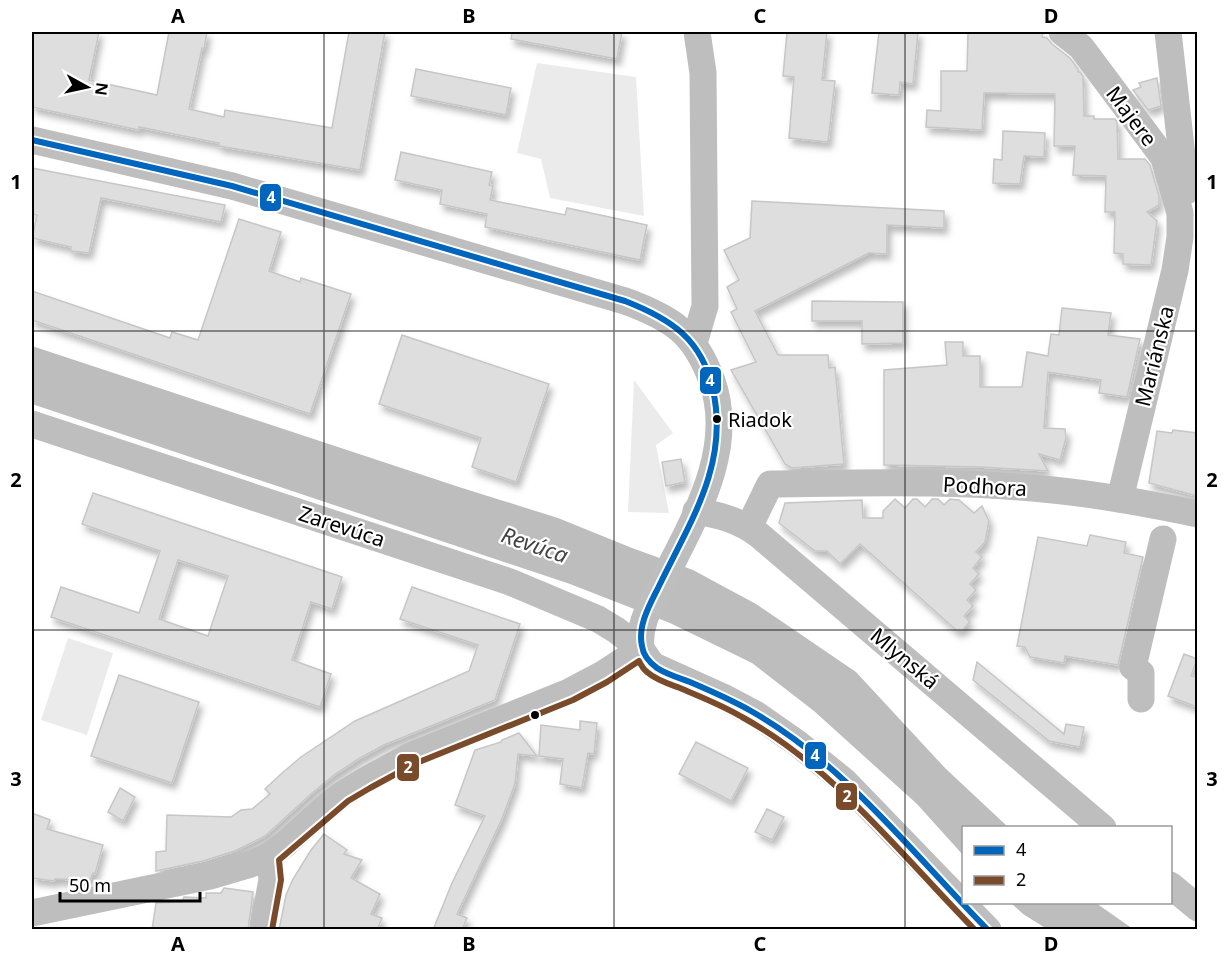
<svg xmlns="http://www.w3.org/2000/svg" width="1229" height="961" viewBox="0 0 1229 961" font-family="'Noto Sans',sans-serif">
<defs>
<filter id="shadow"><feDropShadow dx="3.5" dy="6" stdDeviation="3" flood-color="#0004"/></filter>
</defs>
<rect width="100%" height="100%" fill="#fff"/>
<!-- green -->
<g fill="#ebebeb">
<polygon points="537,63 636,77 644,216 550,198 541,159 517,153"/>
<polygon points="634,380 673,433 656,445 669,513 628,512"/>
<polygon points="68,638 113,653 87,735 41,720"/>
</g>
<!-- water -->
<g fill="#bdbdbd">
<polygon points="32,346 459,487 558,518 632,548 693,570 756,604 856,672 945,768 1008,827 964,828 963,855 917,804 814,711 752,663 670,623 570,584 32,404"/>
<polygon points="1011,903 1096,903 1133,929 1047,929 1023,914"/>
</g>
<!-- building -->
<g fill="#dedede" stroke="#c6c6c6" stroke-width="1.5" fill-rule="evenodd" filter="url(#shadow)">
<polygon points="32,32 99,32 89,80 157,95 169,32 207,32 204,49 202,48 189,109 224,117 225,110 332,128 349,32 385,32 360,170 219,146 219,143 139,127 139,130 32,107"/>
<polygon points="512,32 622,32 617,59 511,39"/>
<polygon points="787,32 827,32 822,80 835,81 828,142 789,138 794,77 783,76"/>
<polygon points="879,32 918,32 913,84 900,82 899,95 872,93"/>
<polygon points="968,32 1043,32 1042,37 1047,38 1052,44 1070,58 1078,69 1078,72 1080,72 1083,76 1084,116 1094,116 1094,119 1115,119 1117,122 1118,159 1145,159 1150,165 1159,196 1159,205 1147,212 1157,221 1151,265 1123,264 1123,254 1114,253 1115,212 1105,212 1106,176 1073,175 1075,146 1054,146 1055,94 984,93 982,130 926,127 927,110 941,111 941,71 967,71"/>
<polygon points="416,69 511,88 506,115 411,96"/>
<polygon points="1157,78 1161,106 1148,110 1133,90 1141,87 1139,83"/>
<polygon points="1003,131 1045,133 1044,157 1024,156 1020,184 993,183 994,159 1002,160"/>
<polygon points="401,152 492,172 489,185 493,186 490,200 565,215 567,208 647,225 640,260 485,227 487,214 440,204 442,190 395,180"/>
<polygon points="32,168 225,205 221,222 101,198 89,253 71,251 71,247 32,238 37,215 32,214"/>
<polygon points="752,201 944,211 944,228 887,225 887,254 869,253 755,311 778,355 828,355 829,368 835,367 844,464 792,468 785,464 731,370 756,362 731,312 737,309 727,287 739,280 724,250 750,238"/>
<polygon points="239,219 281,232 269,271 300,282 301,278 351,294 310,414 32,320 32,291 170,338 172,332 198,340"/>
<polygon points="812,301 903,302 903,343 862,344 862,321 812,321"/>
<polygon points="1062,308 1111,313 1108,335 1140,339 1127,397 1099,393 1101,380 1048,372 1044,428 1065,429 1066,438 1060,460 1039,454 1048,471 980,467 884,465 884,370 947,365 945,342 963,342 963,356 980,356 980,387 1022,387 1027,352 1048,356 1051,334 1059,335"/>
<polygon points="402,335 549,384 516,482 472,467 481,438 379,404"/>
<polygon points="1173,430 1197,433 1197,496 1149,483 1157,431 1172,433"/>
<polygon points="681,459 685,482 666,486 662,462"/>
<path d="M93,493L342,577L332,609L311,602L292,660L331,674L320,707L51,617L61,587L139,613L160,551L82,524ZM178,560L228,576L208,636L159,619Z"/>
<polygon points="895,499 905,508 913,499 917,499 925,507 932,499 938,499 944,505 950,499 959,500 974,513 982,506 989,521 985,542 976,552 982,557 973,568 979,574 970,584 976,590 967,600 973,606 964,616 970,622 962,630 956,630 860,544 840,564 827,551 815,551 779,523 785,503 862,500 863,518 883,518 883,511"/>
<polygon points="1090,535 1126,542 1124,553 1143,557 1118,665 1065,656 1064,663 1030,657 1025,647 1017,646 1038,537 1087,546"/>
<polygon points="412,587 520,624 495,700 384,745 360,758 334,775 311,794 265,836 235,851 203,861 156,871 156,852 166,851 167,815 231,817 241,810 252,809 270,794 265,789 281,774 301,757 355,721 469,671 478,645 400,619"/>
<polygon points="1184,654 1197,659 1191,676 1197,677 1197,707 1168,696"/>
<polygon points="977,662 1064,734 1066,724 1084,727 1080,747 1049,741 973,680"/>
<polygon points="119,675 199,702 172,783 91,756"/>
<polygon points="580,721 597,723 594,754 588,753 582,788 560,784 563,759 539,756 541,725 580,730"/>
<polygon points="519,733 537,756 518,754 515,784 501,821 457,914 467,918 462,930 433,930 452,883 485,816 455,805 475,750 501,742 502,740"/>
<polygon points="696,742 748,768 731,801 679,774"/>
<polygon points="120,788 135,797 123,821 108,812"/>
<polygon points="767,809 784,817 772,840 755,832"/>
<polygon points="32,813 50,820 47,829 103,845 95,874 93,873 90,880 55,879 54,881 32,878"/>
<polygon points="324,834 347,850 344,854 362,860 351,878 380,894 371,914 382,918 377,930 279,930 286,895 293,879 311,850"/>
<polygon points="224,888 253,892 248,930 152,930 156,903 182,902 184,897 206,898 206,893 221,893"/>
</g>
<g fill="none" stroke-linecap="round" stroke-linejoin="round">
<!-- minor -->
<g stroke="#bebebe" stroke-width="27">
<polyline points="1062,32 1081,47 1164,158 1180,213 1180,237 1175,270 1120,499"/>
<polyline points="1168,32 1186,191"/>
<path d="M32,140L232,186L625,301C672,318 695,333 712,381C737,452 691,523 661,585C650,606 638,625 641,649"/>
<polyline points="694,343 705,306 703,73 697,32"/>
<polyline points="32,424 510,582 598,619 616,630 641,649 652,665 723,697 757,715 797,743 844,781 988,930"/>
<path d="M696,511C719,515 739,520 759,535L1103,828"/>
<path d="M749,527L770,484C864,483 959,480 1053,490C1102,495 1150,504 1198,514"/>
<polyline points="1141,699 1141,673 1133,667 1163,539"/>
<polyline points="1170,885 1198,908"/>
<polyline points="32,913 210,876 251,864 269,856 284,845 325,808 343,794 366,780 410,756 569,692 603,674 641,649"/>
<polyline points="263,930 272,879 269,856"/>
</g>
<defs>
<path id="bus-1" d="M32,140L232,186L625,301C671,319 702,339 713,390C729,462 692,519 661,582C652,601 637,624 642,646C643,655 649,662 657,668C666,674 679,678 690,682C711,691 732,700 751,711C845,764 913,854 988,930"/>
<path id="bus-2" d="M272,930L281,880L279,860L348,801L370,788L414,764L573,700L607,682L639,661C641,665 643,669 647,672C656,680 669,684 680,688C701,697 722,705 742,717C835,768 902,856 975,930"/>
</defs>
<!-- bus-1 casing -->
<use href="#bus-1" stroke="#fff" stroke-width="10"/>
<!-- bus-2 casing -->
<use href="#bus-2" stroke="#fff" stroke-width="10"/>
<!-- bus-1 -->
<use href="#bus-1" stroke="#0065bd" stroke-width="6"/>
<!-- bus-2 -->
<use href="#bus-2" stroke="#7a4b2a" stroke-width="6"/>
</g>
<!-- grid -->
<path fill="none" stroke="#000" stroke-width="1.5" stroke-opacity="0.55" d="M324,32V930M614,32V930M905,32V930M32,331H1198M32,630H1198"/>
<!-- markers -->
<g fill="#000" stroke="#fff" stroke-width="2">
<circle cx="717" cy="419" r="5"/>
<circle cx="535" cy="715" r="5"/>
</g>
<g text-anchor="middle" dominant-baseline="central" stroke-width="4.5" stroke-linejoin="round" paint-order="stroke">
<!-- bus labels -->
<g font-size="20" fill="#000" stroke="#fff" text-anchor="start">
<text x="728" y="419">Riadok</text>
</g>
<!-- street labels -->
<g font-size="21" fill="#000" stroke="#fff">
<text transform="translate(1132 116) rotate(53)">Majere</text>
<text transform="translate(1154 356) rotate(-76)">Mariánska</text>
<text transform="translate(985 486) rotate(3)">Podhora</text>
<text transform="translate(342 526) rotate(18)">Zarevúca</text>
<text transform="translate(905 658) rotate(40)">Mlynská</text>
</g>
<!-- water labels -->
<g font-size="22" font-style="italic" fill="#424242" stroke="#fff">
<text transform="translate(535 544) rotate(19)">Revúca</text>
</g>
</g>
<g stroke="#fff" stroke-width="2">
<rect x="259" y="183" width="23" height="29" rx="6" fill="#0065bd"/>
<rect x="699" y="366" width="23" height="29" rx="6" fill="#0065bd"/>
<rect x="804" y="741" width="23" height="29" rx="6" fill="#0065bd"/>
<rect x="396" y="753" width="24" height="29" rx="6" fill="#7a4b2a"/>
<rect x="835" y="782" width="23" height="29" rx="6" fill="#7a4b2a"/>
</g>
<g font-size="16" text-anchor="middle" font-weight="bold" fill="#fff">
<text x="271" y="203">4</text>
<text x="710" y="386">4</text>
<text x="815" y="761">4</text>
<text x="408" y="773">2</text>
<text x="847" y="802">2</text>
</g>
<!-- border -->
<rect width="1229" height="961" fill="none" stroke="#ffffff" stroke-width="66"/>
<!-- legend -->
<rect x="962" y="826" width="210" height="78" fill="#ffffff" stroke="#999999" stroke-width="1.5"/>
<rect x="974" y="846" width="30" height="9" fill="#0065bd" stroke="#999999" stroke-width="1.5"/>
<text x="1016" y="856" font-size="18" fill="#000000">4</text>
<rect x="974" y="876" width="30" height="9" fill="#7a4b2a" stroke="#999999" stroke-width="1.5"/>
<text x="1016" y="886" font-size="18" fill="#000000">2</text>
<!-- north arrow -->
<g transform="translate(87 87) rotate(98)" stroke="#ffffff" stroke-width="4.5" paint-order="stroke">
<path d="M0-4.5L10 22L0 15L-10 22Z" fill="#000000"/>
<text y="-9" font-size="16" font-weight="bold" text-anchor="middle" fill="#000000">N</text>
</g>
<!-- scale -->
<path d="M60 892v9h140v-9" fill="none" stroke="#000000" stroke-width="3"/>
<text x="69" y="892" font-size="18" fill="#000000" stroke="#ffffff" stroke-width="4.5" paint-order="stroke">50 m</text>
<rect x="33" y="33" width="1163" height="895" fill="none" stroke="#000" stroke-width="2"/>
<g font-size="20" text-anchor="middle" font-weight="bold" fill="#000">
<text x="178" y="23">A</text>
<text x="469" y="23">B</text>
<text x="760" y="23">C</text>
<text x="1051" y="23">D</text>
<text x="16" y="189">1</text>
<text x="1212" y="189">1</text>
<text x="16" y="487">2</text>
<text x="1212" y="487">2</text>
<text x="16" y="786">3</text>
<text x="1212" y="786">3</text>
<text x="178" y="951">A</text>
<text x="469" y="951">B</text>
<text x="760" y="951">C</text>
<text x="1051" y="951">D</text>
</g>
</svg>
